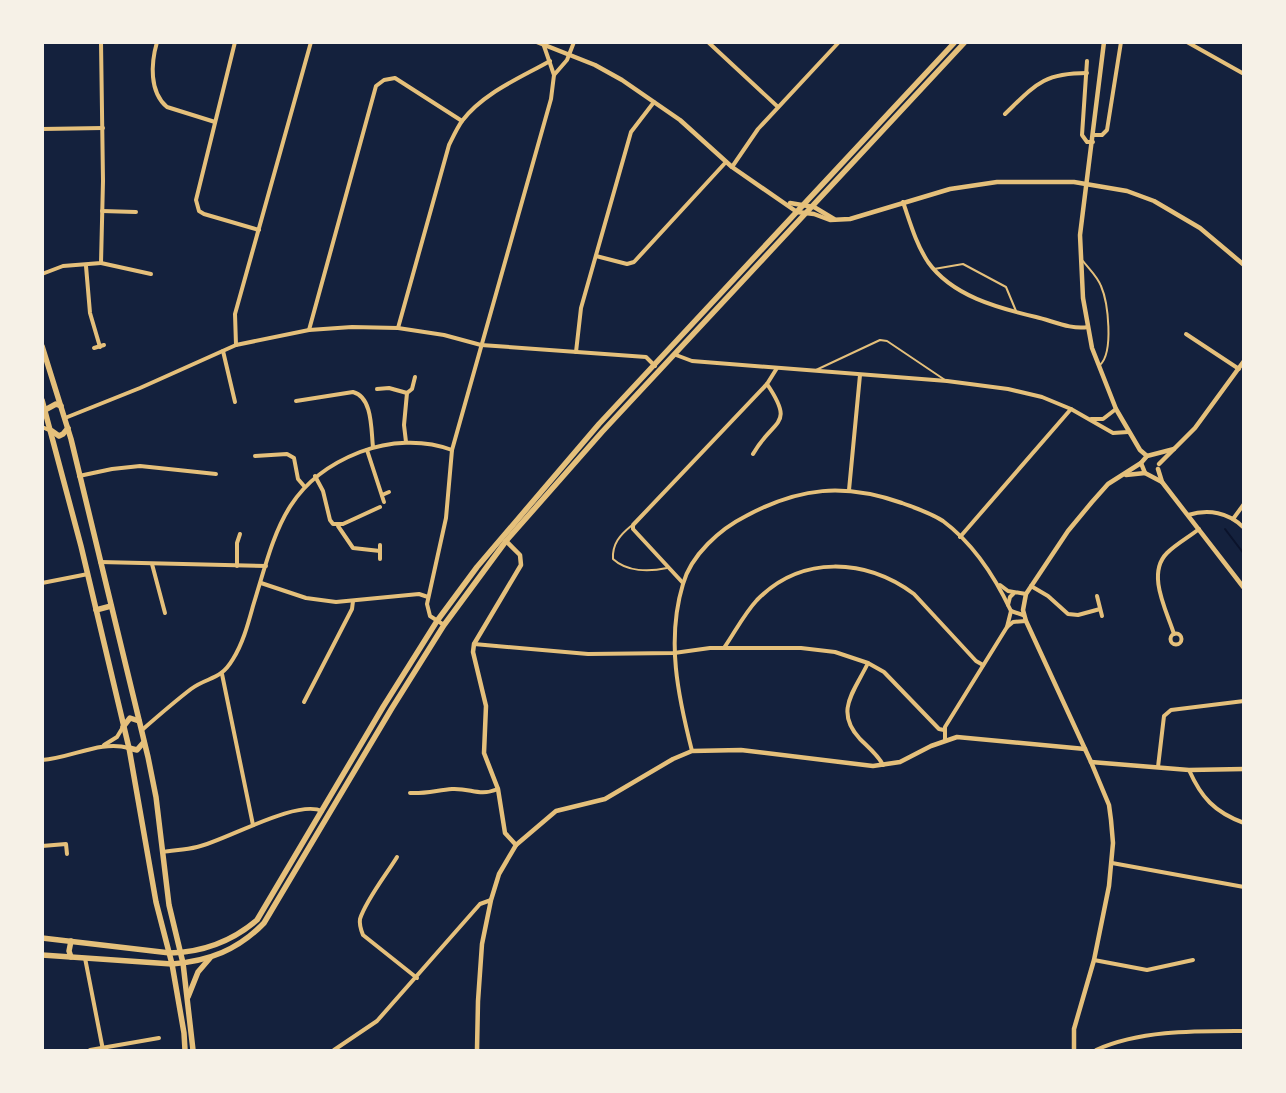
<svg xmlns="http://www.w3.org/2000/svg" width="1286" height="1093" viewBox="0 0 1286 1093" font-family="Manrope,sans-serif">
<rect width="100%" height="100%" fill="#14213d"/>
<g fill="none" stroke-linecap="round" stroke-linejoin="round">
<!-- stream -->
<polyline stroke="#0b132b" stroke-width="2" points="1225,529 1244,554"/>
<!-- service -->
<g stroke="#e5c07b" stroke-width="2">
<path d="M1083,261C1089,269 1097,276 1101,286C1108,302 1114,352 1100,365"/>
<polyline points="934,269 963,264 1006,287 1016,311"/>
<polyline points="816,370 880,340 887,341 945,380"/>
<path d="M631,526C620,535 612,544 613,559C627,572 649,572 667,568"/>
</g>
<!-- minor -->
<g stroke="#e5c07b" stroke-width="4">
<path d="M157,42C151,63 149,92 167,107L215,122"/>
<polyline points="235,42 196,200 199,211 204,214 259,230"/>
<polyline points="708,42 778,107"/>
<polyline points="1187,42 1244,74"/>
<polyline points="1087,61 1082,135 1087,142 1093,142"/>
<polyline points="554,75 567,60 574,42"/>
<path d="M1005,114C1035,85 1043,73 1087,73"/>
<polyline points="42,129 103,128"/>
<polyline points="1094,135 1102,135 1107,130 1121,42"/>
<polyline points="732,167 758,129 839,42"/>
<path d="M903,202C910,222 916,244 928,262C952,296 998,308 1036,317C1053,321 1071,330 1088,327"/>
<polyline points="102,211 136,212"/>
<polyline points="596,256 627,264 634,262 726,162"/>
<polyline points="101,263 151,274"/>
<polyline points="86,266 90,313 100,347"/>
<polyline points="42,274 63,266 101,263 103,181 101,42"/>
<path d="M398,328L449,145C453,137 457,128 462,121C483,93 520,78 550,61"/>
<polyline points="309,330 376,86 384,80 395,78 462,121"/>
<polyline points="1186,334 1239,369"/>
<polyline points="236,345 235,314 311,42"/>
<polyline points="94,348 104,345"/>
<polyline points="223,351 235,402"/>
<polyline points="576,352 581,308 631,132 654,102"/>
<polyline points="676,355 692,361 947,381 1008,389 1042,397 1071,409 1113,433 1128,432"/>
<polyline points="377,389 389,388 407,393 412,389 415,377"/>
<path d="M296,401L353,392C373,397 371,431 373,447"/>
<polyline points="65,418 140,388 236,345 309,330 352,327 398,328 444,335 481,345 646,357 655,366"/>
<polyline points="1091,419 1103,419 1116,409"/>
<polyline points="42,427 49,430"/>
<polyline points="406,442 404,425 407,393"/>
<polyline points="367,450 384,502"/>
<path d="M753,454C773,418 796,427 767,384"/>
<polyline points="255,456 287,454 294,458 298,479 304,486"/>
<polyline points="79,476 112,469 140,466 216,474"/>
<polyline points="315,476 323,491 330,520 333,524 343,524 380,507"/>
<polyline points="849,490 860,375"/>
<polyline points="382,495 389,492"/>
<path d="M1188,515C1208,509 1229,512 1244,528"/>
<polyline points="1233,519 1244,504"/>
<polyline points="338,526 353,548 380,551"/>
<polyline points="960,537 1071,409"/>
<polyline points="380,559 380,545"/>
<polyline points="100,562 266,566"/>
<polyline points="152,564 165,613"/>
<polyline points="237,566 237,543 240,534"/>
<polyline points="42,583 88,574"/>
<polyline points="261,583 306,598 336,602 419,594 428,597"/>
<polyline points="683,583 633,529 633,525 767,384 777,368"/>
<polyline points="1000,585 1008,591 1026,594"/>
<polyline points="1031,586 1048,596 1068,614 1078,615 1100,609"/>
<polyline points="1097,596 1102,616"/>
<polyline points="1008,605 1010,597 1014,593"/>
<polyline points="444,625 430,616 427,604 446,518 452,450 551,99 554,75 544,46"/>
<polyline points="1007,627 1013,622 1026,621"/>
<circle cx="1176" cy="639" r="5.5"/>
<path d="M1174,634C1167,611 1146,574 1167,553C1176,544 1189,537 1199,529"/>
<polyline points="474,644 588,654 674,653 710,648 801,648 835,652 868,663 884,672 939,729 944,730"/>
<path d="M724,648C735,632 744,614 757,600C801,555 865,558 914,594L976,661L983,665"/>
<path d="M868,663C854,692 834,711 860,739C868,747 878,755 883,765"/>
<polyline points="222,674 253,825"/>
<polyline points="304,702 352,609 353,601"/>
<path d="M142,730C158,716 174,702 191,689C209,676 220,681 233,659C243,643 248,624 253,606C275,535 283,482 360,452C389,441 423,439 452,450"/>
<polyline points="945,741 945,727 1007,627 1011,611"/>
<polyline points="104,745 117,737 123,727"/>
<path d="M692,751C678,696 666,640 683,584C691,555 720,529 746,516C800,487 844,483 902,503C915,508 931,513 943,521C974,544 995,577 1011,611L1023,615"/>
<path d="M42,760C72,758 100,740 129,748"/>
<polyline points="1158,767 1164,716 1171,710 1244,701"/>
<path d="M1189,770C1201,797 1214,812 1244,823"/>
<path d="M410,793C425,794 438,790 452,789C472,788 478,797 498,789"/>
<polyline points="42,846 66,844 67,854"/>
<path d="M162,852C173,850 185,850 197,847C225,841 296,799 322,811"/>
<path d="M397,857C386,875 366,900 360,919C359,925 361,930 363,935L417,978"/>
<polyline points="1112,863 1244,887"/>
<polyline points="85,958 103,1050"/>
<polyline points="1094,960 1147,970 1193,960"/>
<polyline points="90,1050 159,1038"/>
<polyline points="334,1050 377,1021 480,904 491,900"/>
<path d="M1096,1050C1141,1030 1195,1031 1244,1031"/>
</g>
<!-- tertiary -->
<g stroke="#e5c07b" stroke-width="4.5">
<polyline points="537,42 595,65 622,80 680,120 732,167 797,212 814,214 830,220 850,219 950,189 997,182 1074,182 1127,191 1154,201 1200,228 1244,265"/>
<polyline points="1104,42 1080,235 1083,298 1092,348 1116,409 1140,450 1147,456"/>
<polyline points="790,203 814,207 834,219"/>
<polyline points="1159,464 1195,428 1244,361"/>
<polyline points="1158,469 1162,482 1244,588"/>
<polyline points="1126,475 1145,473"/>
<polyline points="1162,482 1145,473 1141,463 1147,456 1174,449"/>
<polyline points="506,541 520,555 521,565 474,644 473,652 486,706 484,753 498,789 505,833 516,845"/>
<polyline points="1091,762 1189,770 1244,769"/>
<polyline points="477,1050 478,1001 482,944 491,900 499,874 516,845 556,811 605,799 673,759 692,751 741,750 873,766 900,762 931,746 957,737 1085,749"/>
<polyline points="1074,1050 1074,1029 1094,960 1109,886 1113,843 1111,820 1109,805 1091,762 1026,621 1023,610 1026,594 1068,531 1092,502 1108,484 1141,463"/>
</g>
<!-- primary -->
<g stroke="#e5c07b" stroke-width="5.5">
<polyline points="42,938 170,953"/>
<polyline points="71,941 69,951 71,957"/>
<polyline points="42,955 172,964"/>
</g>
<!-- trunk -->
<g stroke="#e5c07b" stroke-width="5.5">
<polyline points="42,346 71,439 148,757 156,797 169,905 183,963 193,1050"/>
<polyline points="42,400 81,546 129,748 156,902 172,964 184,1033 185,1050"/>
<polyline points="45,410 56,404 61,406"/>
<polyline points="52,431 59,436 63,434 68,428"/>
<polyline points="96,610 111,606"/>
<polyline points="123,727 130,718 139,721"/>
<polyline points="129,748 137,750 144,742"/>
<path d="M170,953C203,952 231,942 257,920L383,707L437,621L477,567L599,424L955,42"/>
<path d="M172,964C209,961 238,950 264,923L392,708L444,625L506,541L602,432L965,42"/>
<polyline points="188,997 198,972 210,958"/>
</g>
</g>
<!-- border -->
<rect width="1286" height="1093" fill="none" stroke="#f6f1e7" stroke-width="88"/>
</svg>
